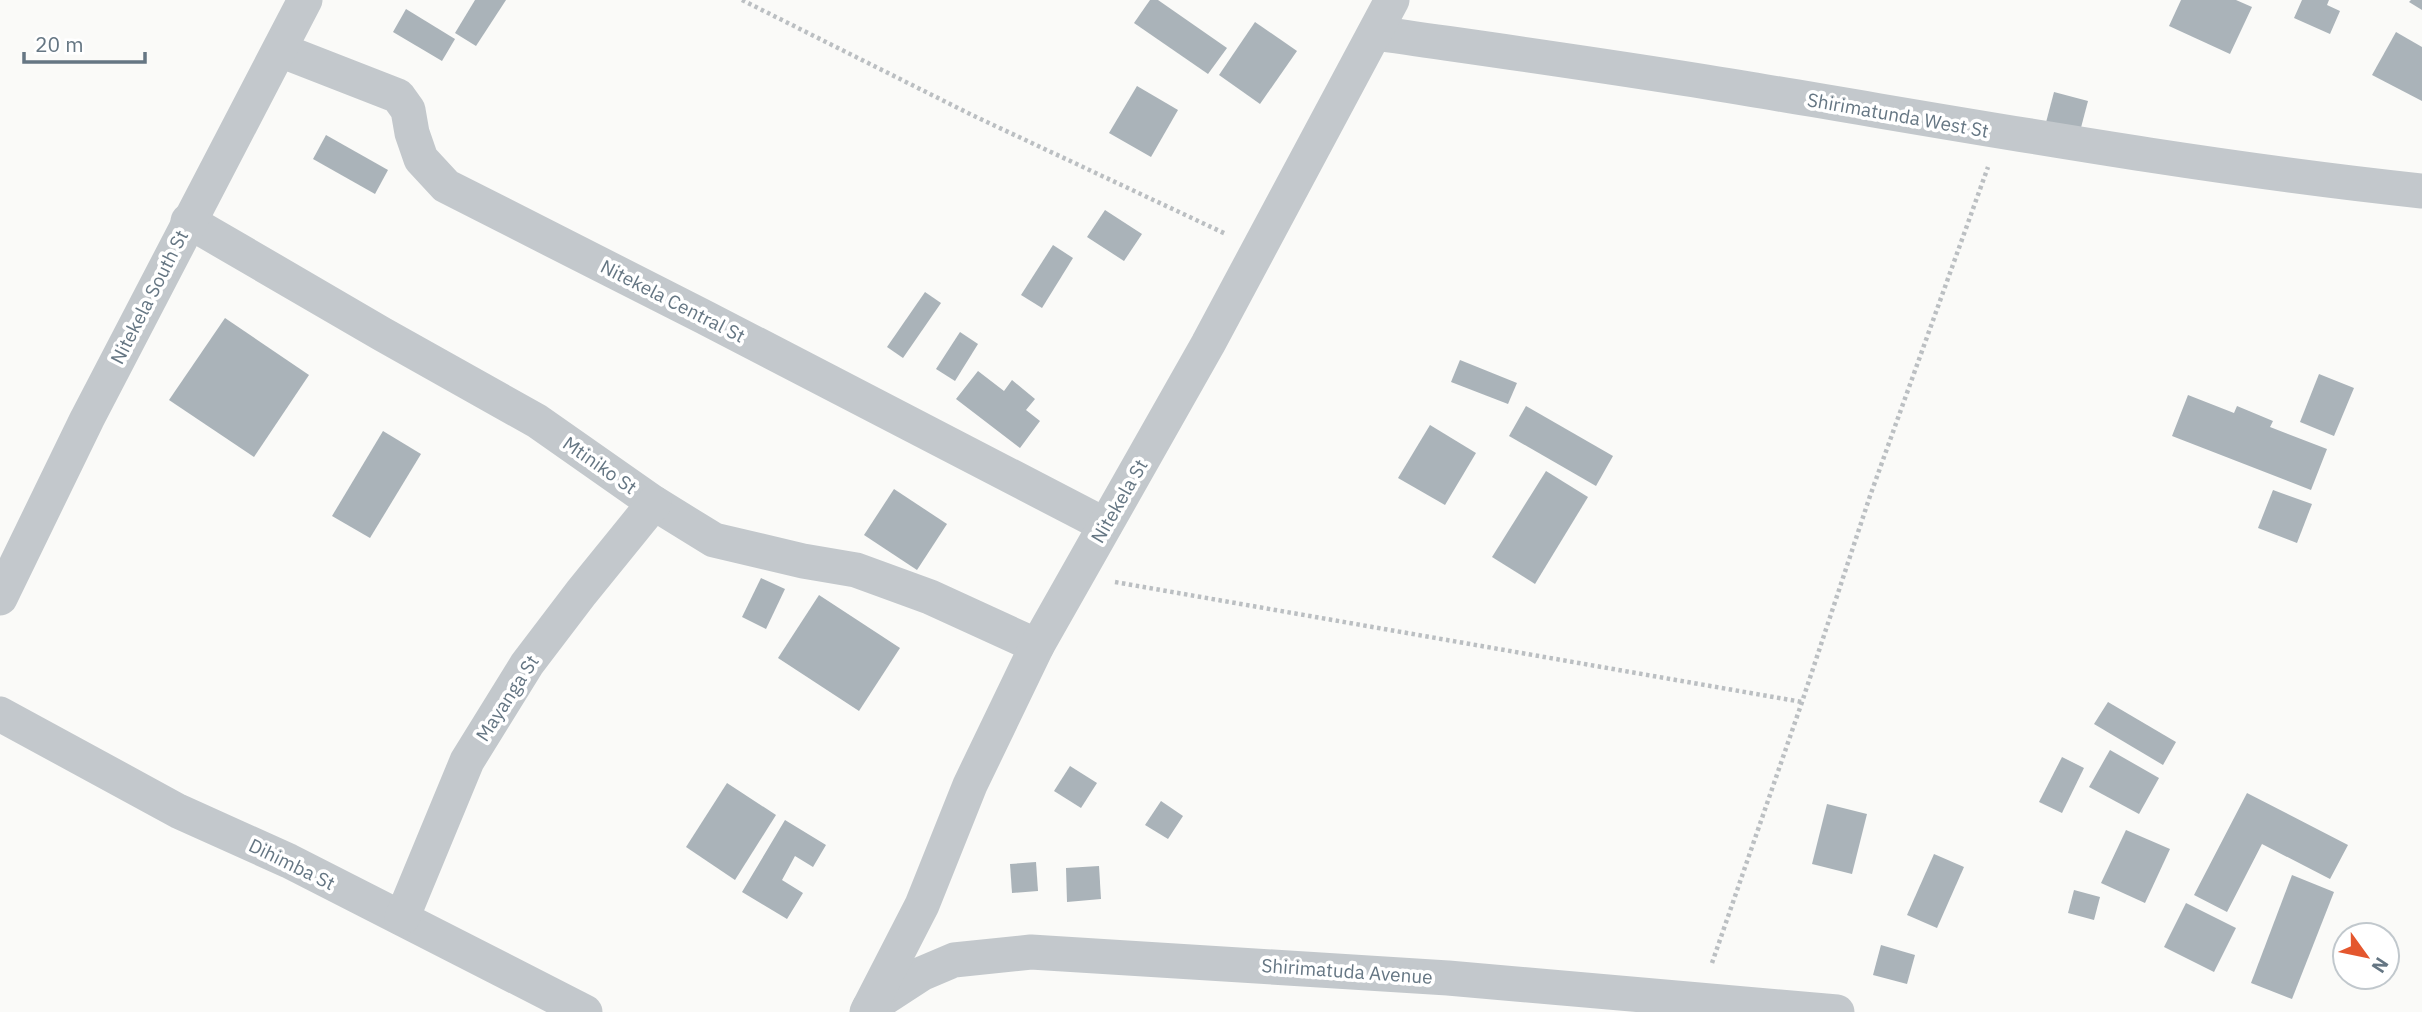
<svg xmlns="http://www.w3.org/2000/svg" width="2422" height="1012" viewBox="0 0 2422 1012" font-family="'IBM Plex Sans',sans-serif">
<rect width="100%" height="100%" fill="#fafaf8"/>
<!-- building -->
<g fill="#aab3b9">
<polygon points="475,0 506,0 476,46 455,33"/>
<polygon points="1150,0 1158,0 1227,48 1208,74 1134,23"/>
<polygon points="2181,0 2236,0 2252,7 2230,54 2169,26"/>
<polygon points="2302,0 2329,0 2327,5 2340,11 2330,34 2294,18"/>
<polygon points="2411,0 2422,0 2422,10 2409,2"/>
<polygon points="406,9 455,39 442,61 393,32"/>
<polygon points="1255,22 1297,51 1260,104 1219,75"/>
<polygon points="2396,32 2422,47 2422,101 2372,75"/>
<polygon points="1137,86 1178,110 1151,157 1109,133"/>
<polygon points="2054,92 2088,101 2078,139 2044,130"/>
<polygon points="326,135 388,170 375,194 313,159"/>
<polygon points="1105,210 1142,234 1124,261 1087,237"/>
<polygon points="1053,245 1073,258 1042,308 1021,295"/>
<polygon points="925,292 941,303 903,358 887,347"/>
<polygon points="225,318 309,375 254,457 169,400"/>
<polygon points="960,332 978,344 955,381 936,369"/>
<polygon points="1460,360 1517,383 1508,404 1451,382"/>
<polygon points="978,371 1004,391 1012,380 1035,399 1026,410 1040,421 1020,448 956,399"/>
<polygon points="2319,374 2354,388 2334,436 2300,422"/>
<polygon points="2188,395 2234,413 2237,406 2273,421 2270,427 2327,449 2311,490 2172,436"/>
<polygon points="1526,406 1613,456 1596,486 1509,436"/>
<polygon points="1430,425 1476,453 1445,505 1398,478"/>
<polygon points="383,431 421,454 370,538 332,516"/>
<polygon points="1546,471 1588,497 1535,584 1492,557"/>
<polygon points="894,489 947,524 917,570 864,535"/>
<polygon points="2273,490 2312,504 2297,543 2258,528"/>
<polygon points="761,578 785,589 766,629 742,617"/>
<polygon points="819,595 900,648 859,711 778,658"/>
<polygon points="2108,702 2176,742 2163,765 2094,724"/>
<polygon points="2110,750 2159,778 2139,814 2089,787"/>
<polygon points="2062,757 2084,768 2062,813 2039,802"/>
<polygon points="1070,766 1097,783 1081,808 1054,791"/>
<polygon points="727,783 776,815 735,880 686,847"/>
<polygon points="2247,793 2348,845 2330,879 2262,844 2227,912 2194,895"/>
<polygon points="1161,801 1183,816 1168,839 1145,825"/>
<polygon points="1827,804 1867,814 1852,874 1812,864"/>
<polygon points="785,820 826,845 813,867 795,856 782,880 803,893 787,919 742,892"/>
<polygon points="2126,830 2170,849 2145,903 2101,883"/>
<polygon points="1934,854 1964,867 1937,928 1907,915"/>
<polygon points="1036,862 1038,891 1012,893 1010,864"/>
<polygon points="1099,866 1101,899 1067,902 1066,868"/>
<polygon points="2292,875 2334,892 2292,999 2251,983"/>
<polygon points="2074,890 2100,897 2094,920 2068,913"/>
<polygon points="2186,903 2236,928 2214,972 2164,947"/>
<polygon points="1881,945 1915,955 1907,984 1873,975"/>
</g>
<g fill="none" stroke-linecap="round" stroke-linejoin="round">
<!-- path -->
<g stroke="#bbbfc2" stroke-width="4.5" stroke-dasharray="3.5 3.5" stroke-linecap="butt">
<polyline points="742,0 972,115 1226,234"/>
<polyline points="1115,582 1802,702"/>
<polyline points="1712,963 1802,702 1870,496 1988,167"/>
</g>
<!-- minor -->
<g stroke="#c3c8cc" stroke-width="35">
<path d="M1375,33C1500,51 1625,68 1749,89C1973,126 2196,167 2422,191"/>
<polyline points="280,50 398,96 408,110 412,133 421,159 446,186 704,317 1105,525"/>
<polyline points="188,221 382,334 537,421 654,503 714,540 803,561 856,570 930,597 1037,646"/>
<polyline points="0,598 87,419 305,0"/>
<polyline points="0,714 178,811 289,861 585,1012"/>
<polyline points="402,918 467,761 527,664 581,593 654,503"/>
<polyline points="869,1008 921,974 954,960 1031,952 1448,978 1837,1012"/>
<polyline points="867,1012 922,905 970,785 1037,646 1208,344 1392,0"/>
</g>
</g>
<g text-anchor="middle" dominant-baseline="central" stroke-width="7" stroke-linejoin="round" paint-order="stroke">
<!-- street labels -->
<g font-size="19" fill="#657683" stroke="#fff">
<text transform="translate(1898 115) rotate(10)">Shirimatunda West St</text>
<text transform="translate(149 297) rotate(-63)">Nitekela South St</text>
<text transform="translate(673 301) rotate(27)">Nitekela Central St</text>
<text transform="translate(600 465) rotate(35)">Mtiniko St</text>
<text transform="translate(1119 501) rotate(-60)">Nitekela St</text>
<text transform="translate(507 698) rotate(-57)">Mayanga St</text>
<text transform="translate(292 864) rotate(26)">Dihimba St</text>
<text transform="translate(1347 971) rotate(4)">Shirimatuda Avenue</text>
</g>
</g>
<!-- north arrow -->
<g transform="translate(2366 956) rotate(123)"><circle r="33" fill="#ffffff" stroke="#c1c8cd" stroke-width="2"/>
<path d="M0-5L12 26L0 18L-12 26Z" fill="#e4572e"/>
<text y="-10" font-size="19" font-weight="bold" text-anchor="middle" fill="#657683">N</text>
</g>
<!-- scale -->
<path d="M24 52v10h121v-10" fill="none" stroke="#657683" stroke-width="3.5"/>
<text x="35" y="52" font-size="21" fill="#657683" stroke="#ffffff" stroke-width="5" paint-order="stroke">20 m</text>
</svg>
